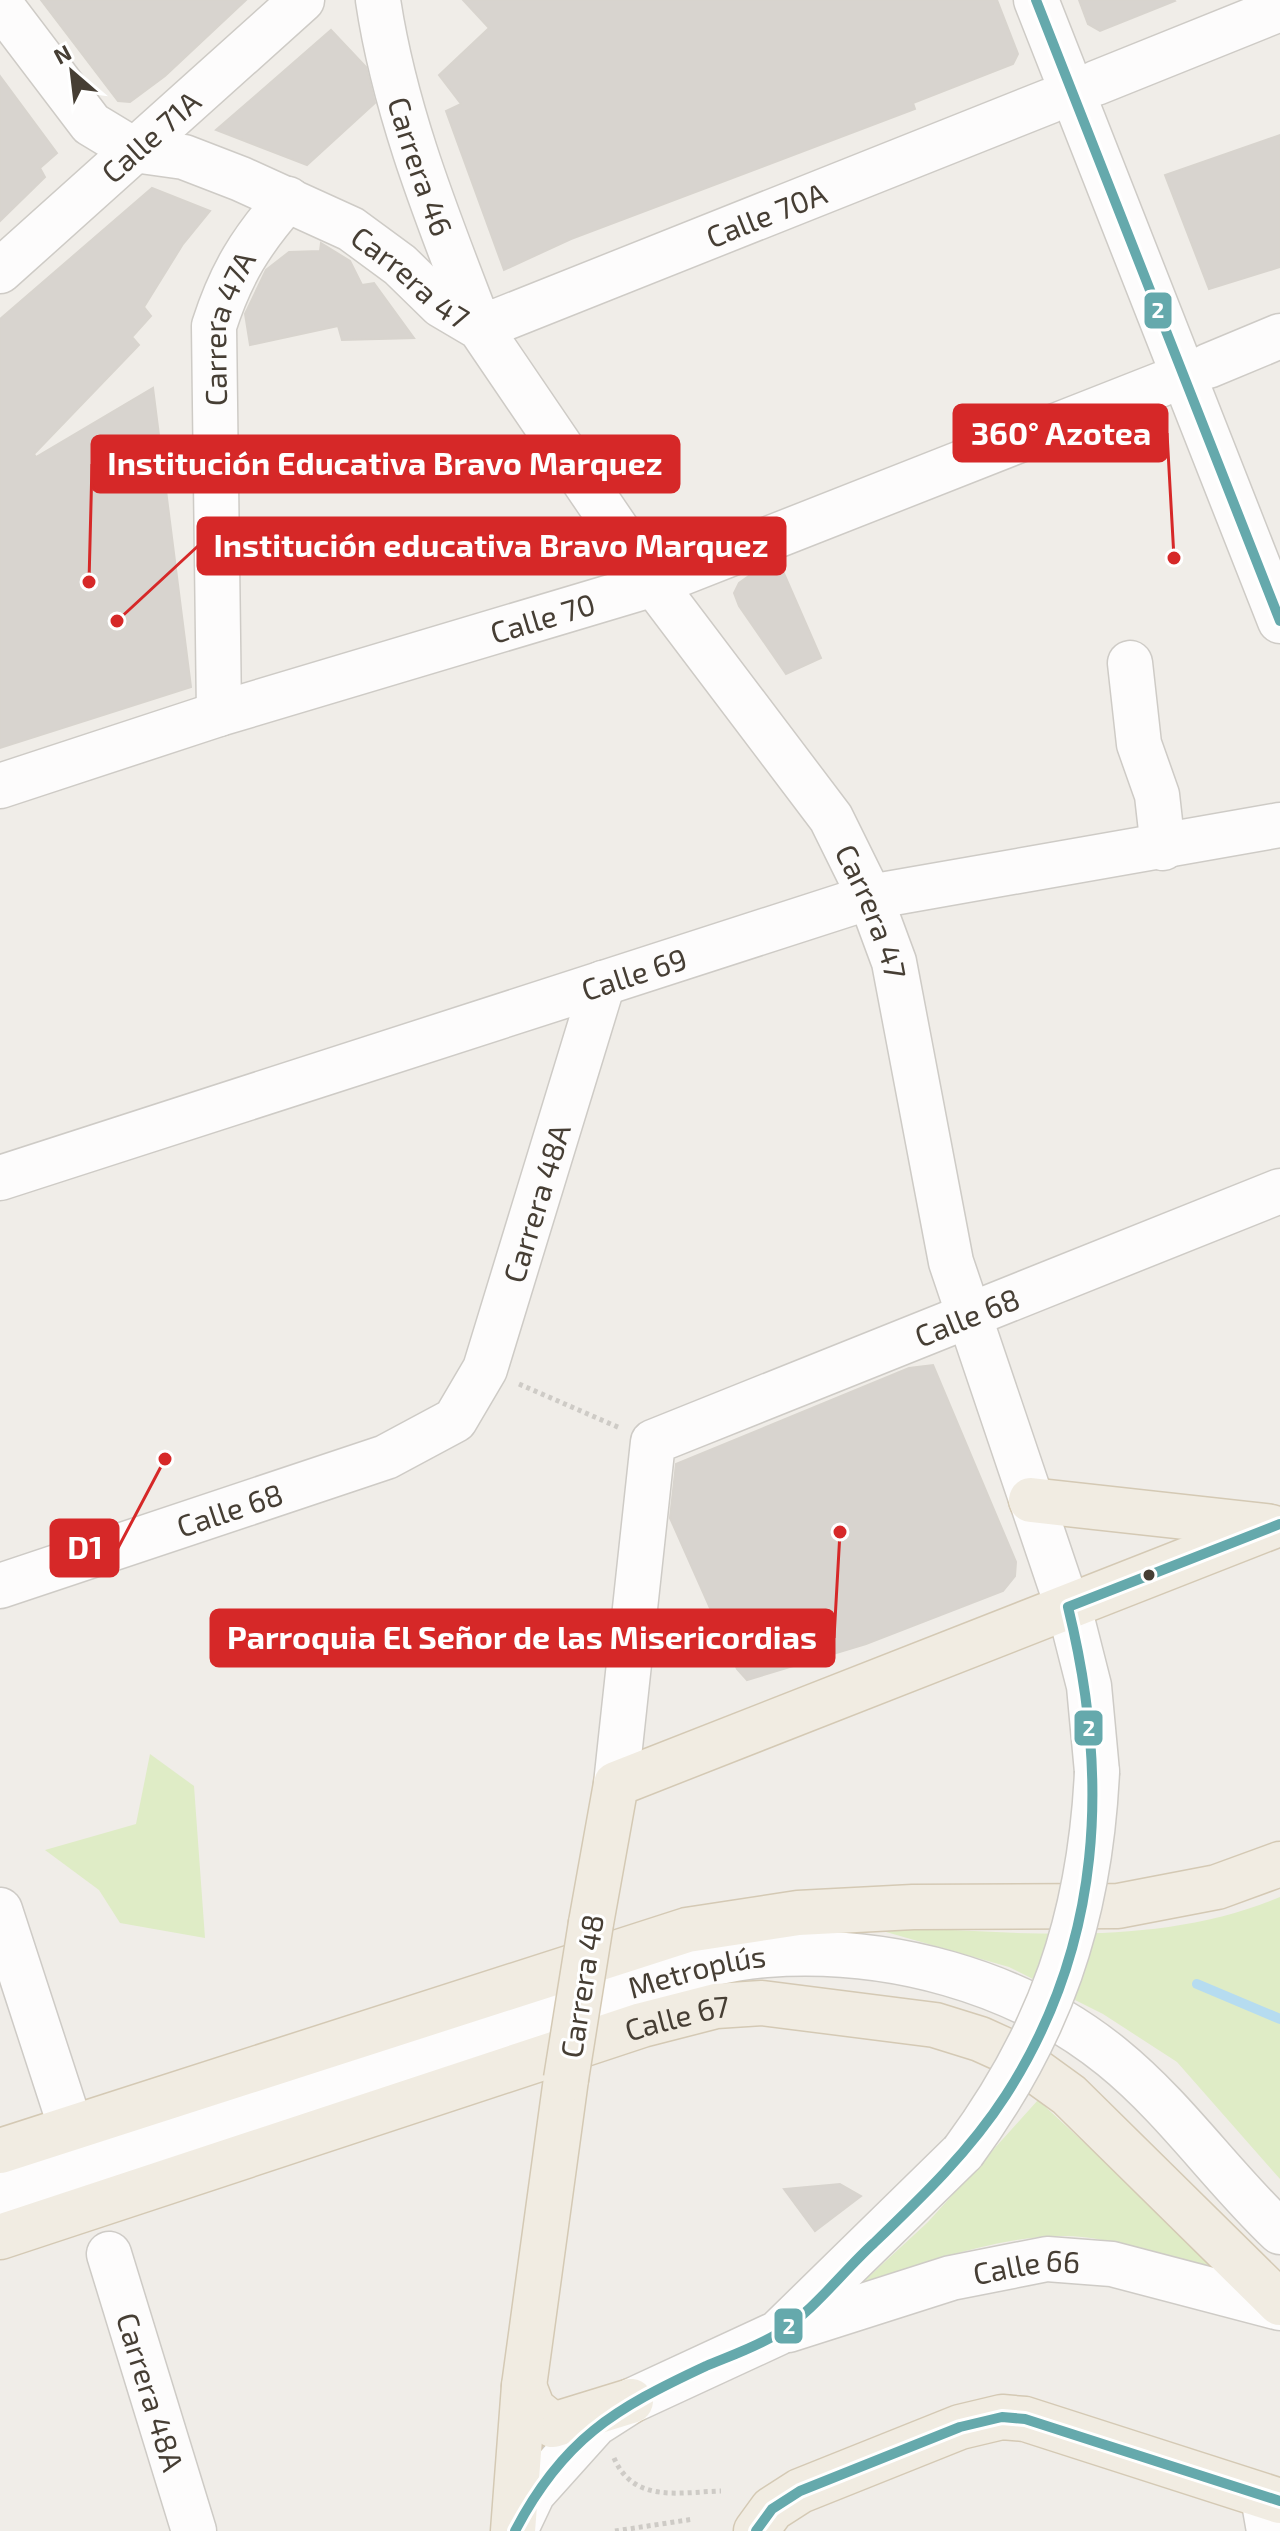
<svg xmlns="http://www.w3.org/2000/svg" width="1280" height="2531" viewBox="0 0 1280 2531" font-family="'Exo 2',sans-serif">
<rect width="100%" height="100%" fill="#f0ede8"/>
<!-- green -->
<g fill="#dfecc6">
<polygon points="150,1754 194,1786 205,1938 120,1923 99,1890 45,1850 136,1824"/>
<path d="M1280,1897V2179L1177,2062L1103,2014L1009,1967L865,1926C1003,1930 1149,1952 1280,1897Z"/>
<path d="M1038,2100L1212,2261L1205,2272C1159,2257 1110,2235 1061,2236C993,2237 927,2263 862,2283L928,2222Z"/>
</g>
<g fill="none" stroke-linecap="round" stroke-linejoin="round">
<!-- stream -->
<polyline stroke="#b6dcf0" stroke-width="10" points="1197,1984 1280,2019"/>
</g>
<!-- building -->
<g fill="#d8d4cf" stroke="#d8d4ce" stroke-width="2">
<polygon points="41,0 246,0 165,76 130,102 118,101"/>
<polygon points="463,0 997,0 1018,54 1013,64 913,103 915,109 571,239 504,270 446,111 461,104 439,75 489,28"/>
<polygon points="1079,0 1174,0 1175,1 1100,31 1088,24"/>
<polygon points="331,30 366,67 375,103 307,165 216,130"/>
<polygon points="0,76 57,153 40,168 45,177 0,221"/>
<polygon points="1280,135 1280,267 1209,289 1165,175"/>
<polygon points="152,188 210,211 183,244 144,307 151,316 132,337 139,345 34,454 36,457 153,388 191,687 0,748 0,319"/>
<polygon points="321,243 350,261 362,285 374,283 414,338 342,340 338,326 250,345 245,314 266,270 289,252 320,251"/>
<polygon points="779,562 821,658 786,674 739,606 734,593 739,583 750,575"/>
<polygon points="933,1365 1016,1562 1015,1576 1003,1591 866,1644 747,1680 737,1669 670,1518 676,1464 909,1368"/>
<polygon points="840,2184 861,2196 815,2231 784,2189"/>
</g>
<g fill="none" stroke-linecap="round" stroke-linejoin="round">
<defs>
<g id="minor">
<path id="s1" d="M378,0C395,114 439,221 480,328L1050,101"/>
<polyline points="1036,0 1280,621"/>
<path id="s2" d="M0,4L91,124L134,150L184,157L241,179L351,229L400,265L441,305L480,328L654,584L831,818L870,897L894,962L951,1262L1073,1623L1089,1686L1097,1772"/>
<polyline points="1096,83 1280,9"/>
<path id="s3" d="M0,271L302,0"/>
<polyline points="1208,366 1280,336"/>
<polyline points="1130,663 1139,744 1157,795 1163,848"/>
<path id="s4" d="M219,714L214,326C231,273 251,241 288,199"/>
<path id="s5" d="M0,786L219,714L654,584L1162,384"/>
<path id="s6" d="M0,1178L870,897L1280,825"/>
<path id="s7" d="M0,1586L386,1457L455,1420L485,1369L603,983"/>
<path id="s8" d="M616,1784L653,1442L1280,1191"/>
<polyline points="0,1910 71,2128"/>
<path id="s9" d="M0,2193L637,1985C678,1973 722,1958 766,1955C888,1946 1017,1980 1112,2057C1175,2108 1221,2176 1280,2232"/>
<path id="s10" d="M109,2254L194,2531"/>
<path id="s11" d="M788,2330L951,2278L1047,2259L1112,2264L1280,2308"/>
<polyline points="1263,2497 1269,2531"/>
<polyline points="515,2531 533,2493 595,2424 631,2401 778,2333 963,2152"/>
</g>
<g id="major">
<polyline points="1031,1500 1266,1526"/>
<polyline points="591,1923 616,1784 1271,1527"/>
<polyline points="0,2151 687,1930 798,1913 913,1907 1118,1906 1217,1887 1280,1864"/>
<path id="s12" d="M0,2237L642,2025L716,2006L762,2003L935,2025L980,2039L1011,2053L1069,2095L1280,2303"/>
<polyline points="524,2386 533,2409 553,2425 631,2401"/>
<polyline points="513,2531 524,2386 566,2079"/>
<polyline points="756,2531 772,2509 800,2491 960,2427 1002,2417 1025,2419 1280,2501"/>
</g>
</defs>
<!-- minor casing -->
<use href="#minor" stroke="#cecbc6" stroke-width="47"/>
<!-- major casing -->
<use href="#major" stroke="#d4c9b4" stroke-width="47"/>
<!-- path -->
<g stroke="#cecbc6" stroke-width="5" stroke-dasharray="4 4" stroke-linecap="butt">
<polyline points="519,1384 620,1428"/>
<path d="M614,2458C634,2504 680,2492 721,2491"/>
<polyline points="615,2531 694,2519"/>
</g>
<!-- minor -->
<use href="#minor" stroke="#fdfcfc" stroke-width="44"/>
<!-- major -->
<use href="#major" stroke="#f1ece2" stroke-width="44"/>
<defs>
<path id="minor-bridge" d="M963,2152C1050,2034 1090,1919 1097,1772"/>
<polyline id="major-bridge" points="566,2079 591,1923"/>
</defs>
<!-- minor-bridge casing -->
<use href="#minor-bridge" stroke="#cecbc6" stroke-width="47" stroke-linecap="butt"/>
<!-- major-bridge casing -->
<use href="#major-bridge" stroke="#d4c9b4" stroke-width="47" stroke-linecap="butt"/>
<!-- minor-bridge -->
<use href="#minor-bridge" stroke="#fdfcfc" stroke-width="44"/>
<!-- major-bridge -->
<use href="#major-bridge" stroke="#f1ece2" stroke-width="44"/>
<defs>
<g id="bus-1">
<polyline points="1036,0 1280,621"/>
<path d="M515,2531C563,2439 614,2409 706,2366C730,2356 756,2347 777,2334C815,2310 842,2272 874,2243C922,2197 970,2151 1006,2095C1103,1944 1110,1777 1068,1607L1280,1524"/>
<polyline points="756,2531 772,2509 800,2491 960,2427 1002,2417 1025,2419 1280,2501"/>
</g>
</defs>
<!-- bus-1 casing -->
<use href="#bus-1" stroke="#fff" stroke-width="16"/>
<!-- bus-1 -->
<use href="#bus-1" stroke="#65a9ac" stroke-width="10"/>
</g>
<!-- markers -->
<circle fill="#463e34" stroke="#fff" stroke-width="3" cx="1149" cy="1575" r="7"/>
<g text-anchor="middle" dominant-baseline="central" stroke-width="6" stroke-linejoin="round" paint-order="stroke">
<!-- street labels -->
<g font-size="30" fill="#463e34" stroke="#fff">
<text stroke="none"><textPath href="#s3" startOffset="202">Calle 71A</textPath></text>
<text stroke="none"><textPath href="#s1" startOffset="172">Carrera 46</textPath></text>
<text stroke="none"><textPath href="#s1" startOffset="652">Calle 70A</textPath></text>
<text stroke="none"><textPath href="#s2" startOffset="510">Carrera 47</textPath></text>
<text stroke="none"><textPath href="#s4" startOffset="388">Carrera 47A</textPath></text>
<text stroke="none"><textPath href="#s5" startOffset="568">Calle 70</textPath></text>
<text stroke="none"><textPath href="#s2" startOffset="1302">Carrera 47</textPath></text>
<text stroke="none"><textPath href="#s6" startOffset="666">Calle 69</textPath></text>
<text stroke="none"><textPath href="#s7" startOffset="718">Carrera 48A</textPath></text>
<text stroke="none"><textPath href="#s8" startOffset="682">Calle 68</textPath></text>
<text stroke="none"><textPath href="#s7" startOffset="242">Calle 68</textPath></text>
<text stroke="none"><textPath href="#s9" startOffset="732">Metroplús</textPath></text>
<text transform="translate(581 1986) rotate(-81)">Carrera 48</text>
<text stroke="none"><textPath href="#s12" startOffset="712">Calle 67</textPath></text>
<text stroke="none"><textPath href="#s11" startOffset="248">Calle 66</textPath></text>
<text stroke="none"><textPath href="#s10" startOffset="144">Carrera 48A</textPath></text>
</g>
</g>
<!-- callouts -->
<path fill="none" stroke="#d62828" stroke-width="3" d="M1174 558L1167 433M89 582L92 464M117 621L198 546M165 1459L118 1548M840 1532L834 1638"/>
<g fill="#d62828" stroke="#fff" stroke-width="3">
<circle cx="1174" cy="558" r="8"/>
<circle cx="89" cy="582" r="8"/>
<circle cx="117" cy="621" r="8"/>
<circle cx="165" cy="1459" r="8"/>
<circle cx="840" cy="1532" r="8"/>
</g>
<g fill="#d62828" stroke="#d62828" stroke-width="3">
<rect x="954" y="405" width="213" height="56" rx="8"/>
<rect x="92" y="436" width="587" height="56" rx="8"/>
<rect x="198" y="518" width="587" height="56" rx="8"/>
<rect x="51" y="1520" width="67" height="56" rx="8"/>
<rect x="211" y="1610" width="623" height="56" rx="8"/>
</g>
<g font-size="32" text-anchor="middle" font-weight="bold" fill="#fff">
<text x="1061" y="445">360° Azotea</text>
<text x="385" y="475">Institución Educativa Bravo Marquez</text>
<text x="491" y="557">Institución educativa Bravo Marquez</text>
<text x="85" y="1559">D1</text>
<text x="522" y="1649">Parroquia El Señor de las Misericordias</text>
</g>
<g stroke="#fff" stroke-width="3">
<rect x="1143" y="291" width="30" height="39" rx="8" fill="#65a9ac"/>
<rect x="1073" y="1709" width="31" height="38" rx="8" fill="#65a9ac"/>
<rect x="773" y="2307" width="31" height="38" rx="8" fill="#65a9ac"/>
</g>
<g font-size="22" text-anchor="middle" font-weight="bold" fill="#fff">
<text x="1158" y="318">2</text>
<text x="1089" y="1736">2</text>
<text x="789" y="2334">2</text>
</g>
<!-- north arrow -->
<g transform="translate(72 72) rotate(332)" stroke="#ffffff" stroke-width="6" paint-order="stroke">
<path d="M0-6L14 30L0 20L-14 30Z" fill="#463e34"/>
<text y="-12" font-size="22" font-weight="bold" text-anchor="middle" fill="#463e34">N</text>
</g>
</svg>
